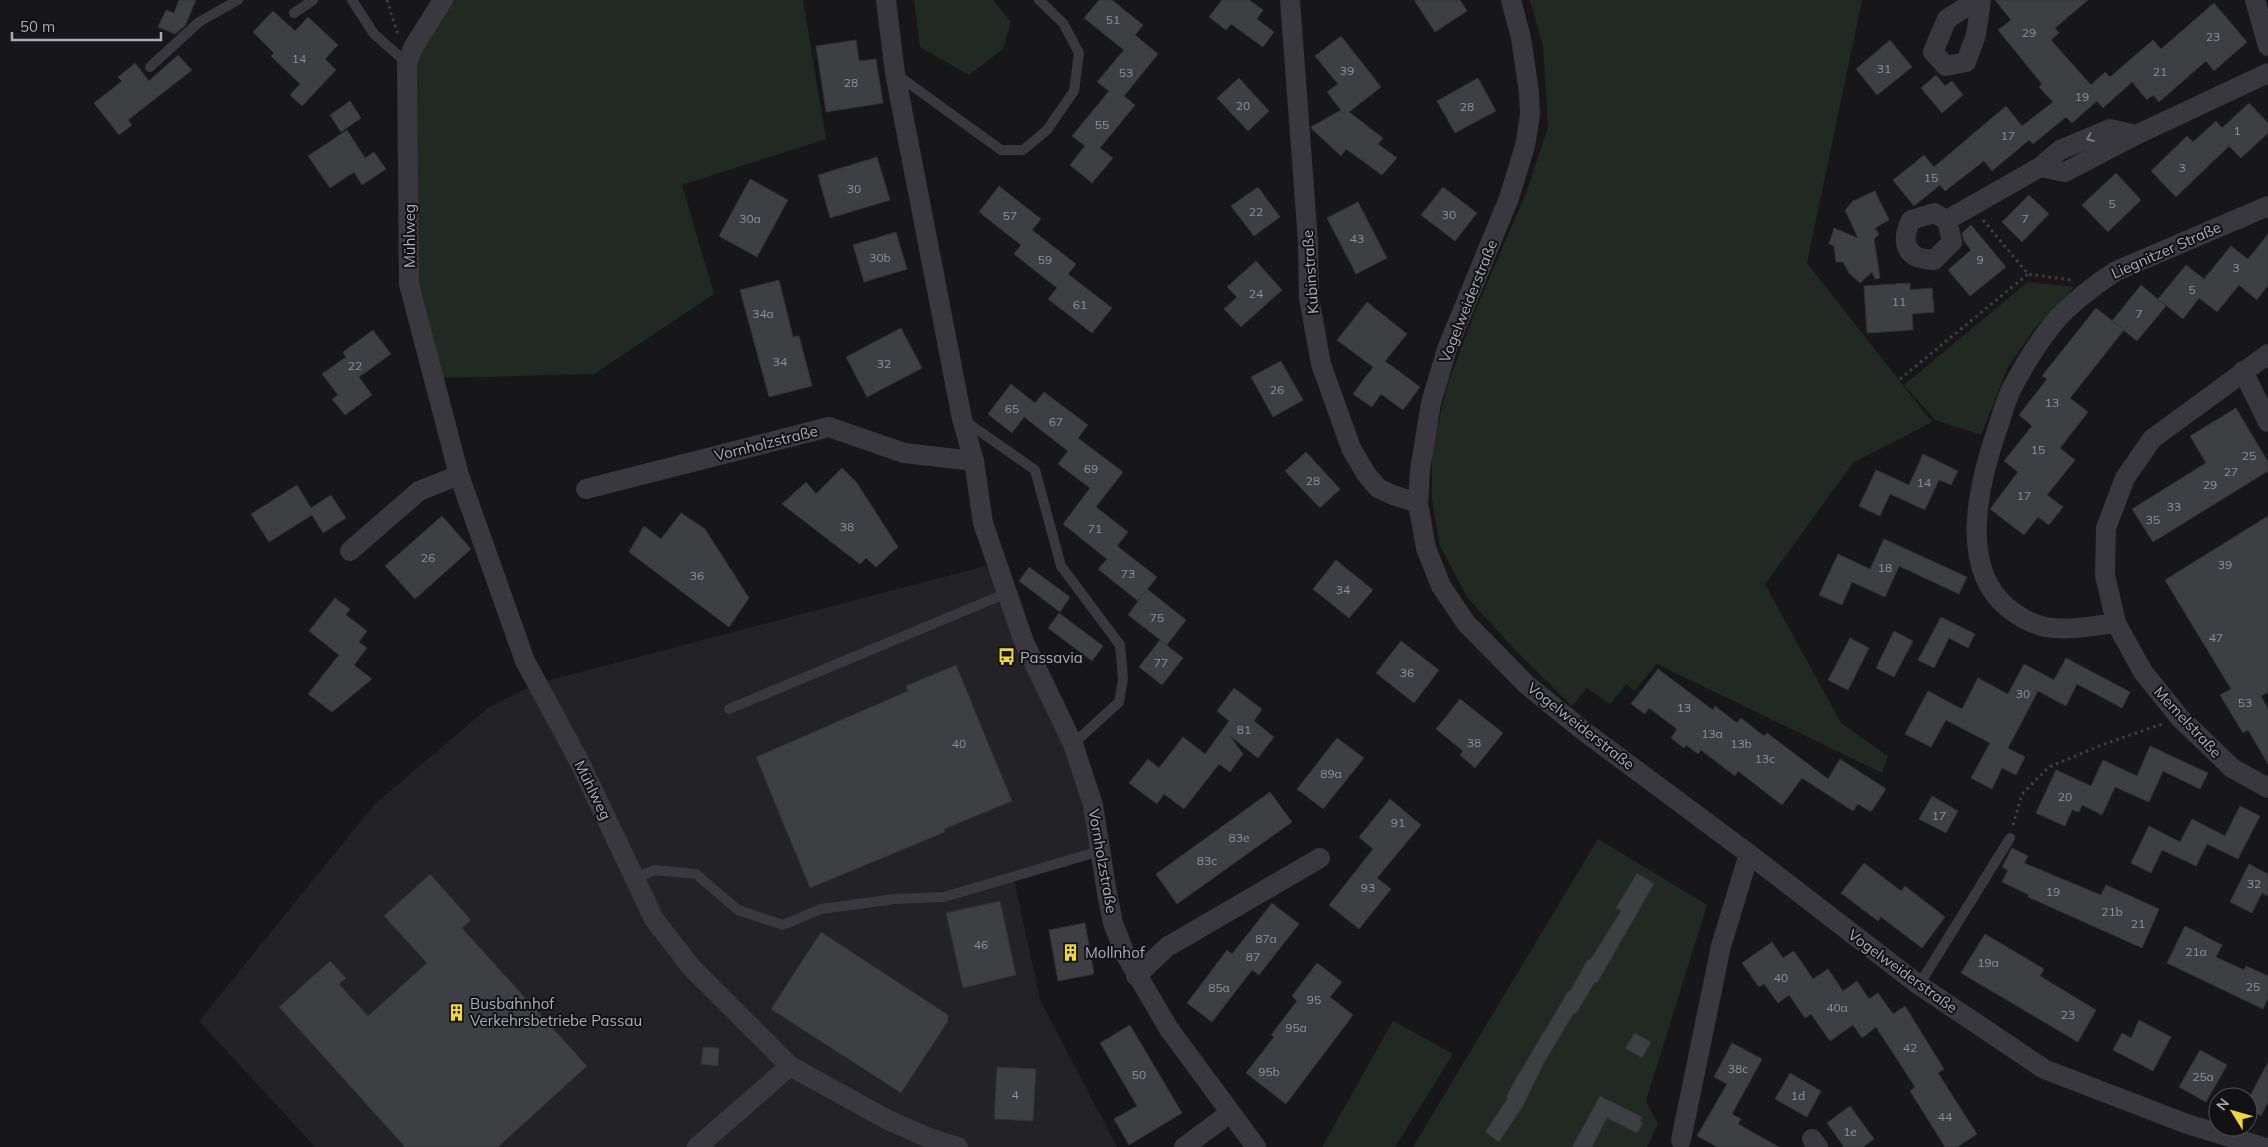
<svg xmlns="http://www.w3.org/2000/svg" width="2268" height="1147" viewBox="0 0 2268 1147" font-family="Mulish,sans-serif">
<rect width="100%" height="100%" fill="#171719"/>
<!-- built -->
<polygon fill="#232326" points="997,563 1091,792 1101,852 1014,879 1040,1000 1117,1147 315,1147 199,1021 374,805 489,707 535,684"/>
<!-- green -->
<g fill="#212923">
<polygon points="443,0 803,0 826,139 682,185 714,294 594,374 436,378 411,288 416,42"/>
<polygon points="914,0 993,0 1011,22 1003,49 969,75 920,47"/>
<polygon points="1530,0 1862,0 1807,263 1932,422 1853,463 1765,584 1841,723 1888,756 1882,773 1657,664 1634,691 1626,684 1610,704 1587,688 1572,706 1515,650 1467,597 1440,546 1432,499 1432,450 1448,383 1476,309 1526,193 1548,128 1543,46"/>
<polygon points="2028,282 2074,287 2035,328 2008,367 1981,435 1935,420 1904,385"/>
<polygon points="1598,839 1707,905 1646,1101 1658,1124 1647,1147 1413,1147"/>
<polygon points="1393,1021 1453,1054 1395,1147 1322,1147"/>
</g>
<!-- building -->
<g fill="#3e3f43" stroke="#323135">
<polygon points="179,0 196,0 185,26 175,34 158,27 166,10 174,13"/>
<polygon points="1099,0 1112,0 1143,25 1135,35 1158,54 1124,96 1135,105 1100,148 1113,158 1092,183 1070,165 1085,146 1072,136 1109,91 1097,82 1124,50 1084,18"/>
<polygon points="1222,0 1249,0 1263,10 1257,19 1274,32 1263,47 1231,24 1226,30 1209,17"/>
<polygon points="1414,0 1460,0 1467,11 1435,32"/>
<polygon points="1995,0 2088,0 2055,28 2059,33 2051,40 2091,85 2105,72 2110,77 2153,40 2161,49 2214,3 2247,42 2214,71 2206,61 2159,102 2153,95 2147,100 2132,82 2103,108 2097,101 2072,123 2066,117 2033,144 2029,140 1992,171 1984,161 1945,191 1940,185 1914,206 1893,180 1924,155 1934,167 2006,106 2022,126 2053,102 2039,87 2042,84 1998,30 2011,20"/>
<polygon points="273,11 295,31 308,17 338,45 325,59 336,70 302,106 290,95 300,84 271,56 274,53 253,32"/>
<polygon points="1341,36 1381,87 1349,112 1383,138 1378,144 1397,158 1382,175 1346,149 1341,156 1312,129 1311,127 1341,110 1327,92 1338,84 1315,56"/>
<polygon points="856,40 859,61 876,59 883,103 826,112 816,46"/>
<polygon points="1890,40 1912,67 1877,95 1856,69"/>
<polygon points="178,55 192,70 128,120 132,125 119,135 94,103 122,81 118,77 135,63 149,81"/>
<polygon points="1936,75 1945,86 1952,81 1963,95 1942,113 1921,88"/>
<polygon points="1239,78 1269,111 1248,131 1217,98"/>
<polygon points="1478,78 1496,111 1455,133 1437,101"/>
<polygon points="350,101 361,118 341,132 330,115"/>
<polygon points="2249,103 2268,123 2268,133 2241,158 2229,146 2176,197 2151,171 2187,136 2193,142 2216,121 2222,128"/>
<polygon points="347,130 365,158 374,152 386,169 362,185 354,172 330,188 308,156"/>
<polygon points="877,157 890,200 830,218 818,175"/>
<polygon points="2116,173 2141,200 2108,232 2082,205"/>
<polygon points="750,179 788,200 757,257 719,236"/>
<polygon points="999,186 1041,219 1032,230 1076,264 1068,274 1112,308 1092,333 1048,299 1057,288 1014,254 1021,245 979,212"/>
<polygon points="1258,187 1280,217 1254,236 1231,206"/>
<polygon points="1443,187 1477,213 1455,241 1421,215"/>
<polygon points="1875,191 1889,220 1875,228 1879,234 1874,239 1880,278 1875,279 1872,272 1860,283 1849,273 1843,262 1836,262 1834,246 1829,244 1834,228 1858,238 1845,210 1853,201"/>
<polygon points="2029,195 2049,214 2022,242 2002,222"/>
<polygon points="1358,202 1387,258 1356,274 1327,218"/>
<polygon points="1971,225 2006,267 1970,296 1948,270 1971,250 1964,241 1962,233"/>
<polygon points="896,232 907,269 864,282 853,245"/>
<polygon points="2268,234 2268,285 2257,300 2239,285 2217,312 2199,298 2183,319 2158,299 2186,265 2204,279 2231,246 2248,259"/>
<polygon points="1256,261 1282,290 1241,327 1224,309 1237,297 1227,287"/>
<polygon points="779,280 793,337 799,336 812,386 769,397 740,290"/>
<polygon points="1910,283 1910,290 1932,288 1934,312 1912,314 1913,330 1867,333 1864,286"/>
<polygon points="2141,285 2166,306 2137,341 2112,321"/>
<polygon points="1367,302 1407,334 1385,361 1420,387 1403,410 1381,394 1372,407 1353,394 1373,367 1337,340"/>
<polygon points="2096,308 2124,330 2070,398 2088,412 2060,448 2075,460 2047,495 2063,507 2049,525 2038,517 2024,535 1990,509 2018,472 2004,461 2032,426 2019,415 2047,379 2042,376"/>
<polygon points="901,328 922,368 867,397 846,357"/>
<polygon points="373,330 391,354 359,377 372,395 345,415 332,399 338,395 322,374 346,357 343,352"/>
<polygon points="1281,361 1303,400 1273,417 1251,377"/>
<polygon points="1011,384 1035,403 1044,392 1088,425 1078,438 1123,472 1096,507 1128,532 1117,546 1157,577 1138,601 1098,569 1107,559 1063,524 1090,488 1058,464 1068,451 1024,417 1012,433 988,414"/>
<polygon points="2236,408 2268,462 2268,471 2153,542 2132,509 2206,463 2190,436"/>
<polygon points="1306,452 1340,489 1320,508 1285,471"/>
<polygon points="1923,454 1958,471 1951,485 1939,480 1925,510 1890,494 1880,516 1859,506 1876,470 1909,485"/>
<polygon points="842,468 857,483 898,547 876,567 866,558 860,564 782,504 806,482 816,494"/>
<polygon points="297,485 311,508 331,495 346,518 323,533 312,515 269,542 251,514"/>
<polygon points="681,513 705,529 749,598 729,627 629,552 644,526 661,539"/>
<polygon points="442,516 471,549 415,599 385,566"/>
<polygon points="2268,516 2268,692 2261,696 2268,709 2268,764 2248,730 2243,733 2220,695 2231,689 2165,580"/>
<polygon points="1884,539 1967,577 1959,594 1899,566 1885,597 1852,582 1842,605 1819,595 1838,554 1870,569"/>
<polygon points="1336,560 1373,590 1349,618 1313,589"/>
<polygon points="1029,567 1070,597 1060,612 1019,581"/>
<polygon points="1147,589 1186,620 1167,645 1128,615"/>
<polygon points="335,598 350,609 346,615 367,631 359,642 367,648 354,665 372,679 332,712 308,694 339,655 309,631"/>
<polygon points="1059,613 1103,646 1092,661 1048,628"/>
<polygon points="1941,617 1975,634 1968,648 1949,638 1934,668 1918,660"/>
<polygon points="1894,631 1913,641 1894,677 1876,668"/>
<polygon points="1850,638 1869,648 1848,690 1828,680"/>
<polygon points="1160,640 1183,658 1162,685 1139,667"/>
<polygon points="1401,641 1439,670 1414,703 1376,673"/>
<polygon points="2066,658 2130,692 2122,708 2077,684 2066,706 2038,691 2008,748 2025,757 2016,775 2002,768 1992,789 1971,778 1990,743 1946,720 1931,747 1905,734 1928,691 1962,709 1978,678 2008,694 2024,664 2054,680"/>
<polygon points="956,665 1012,801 944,829 945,832 810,888 756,757 908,691 906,686"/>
<polygon points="1658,669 1713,710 1715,706 1737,723 1741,718 1764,736 1767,733 1828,779 1840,759 1886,789 1871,812 1858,804 1853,811 1802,778 1782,805 1738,771 1735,776 1701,750 1698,754 1686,745 1684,748 1671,738 1677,729 1649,708 1645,714 1631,704"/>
<polygon points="1234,688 1262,709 1254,721 1274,737 1258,758 1230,736 1243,754 1230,772 1219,764 1184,809 1164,794 1157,804 1129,783 1148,759 1159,768 1183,737 1205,754 1229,721 1217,711"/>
<polygon points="1460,699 1503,733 1475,768 1460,755 1463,751 1436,729"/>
<polygon points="1337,738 1364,758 1323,809 1297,789"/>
<polygon points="2150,746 2208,773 2200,789 2163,771 2149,802 2115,787 2102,815 2082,805 2079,812 2072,810 2065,826 2036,813 2056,770 2091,786 2103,760 2137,776"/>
<polygon points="1270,792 1292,822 1177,904 1156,874"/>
<polygon points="1932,796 1958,811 1946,833 1919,819"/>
<polygon points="1390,799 1421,825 1377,878 1391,889 1359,929 1329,905 1373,849 1359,837"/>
<polygon points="2240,806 2260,816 2238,859 2207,844 2196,866 2162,850 2151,873 2131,863 2149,826 2180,842 2192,819 2225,836"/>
<polygon points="2012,848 2028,856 2024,863 2101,895 2106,885 2159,909 2142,948 2028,897 2029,895 2002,882 2008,870 2002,867"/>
<polygon points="1864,863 1901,891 1905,886 1945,917 1922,948 1881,917 1878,921 1841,893"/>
<polygon points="2249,864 2268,874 2268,896 2262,893 2252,913 2230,902"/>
<polygon points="1637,873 1654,884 1597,983 1595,982 1576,1014 1574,1013 1544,1063 1523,1106 1499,1142 1485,1132 1508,1098 1506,1097 1518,1075 1569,990 1570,991 1588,959 1590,960 1621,911 1616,908"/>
<polygon points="430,874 471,920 462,928 587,1066 498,1147 405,1147 279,1007 330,961 346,978 339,984 368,1016 427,963 384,916"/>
<polygon points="1000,901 1016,975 963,988 946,913"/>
<polygon points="1272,903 1299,924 1259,975 1252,970 1212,1022 1187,1003 1227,950 1232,954"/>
<polygon points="1085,923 1094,974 1058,981 1049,930"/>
<polygon points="2185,926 2222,945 2216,957 2244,970 2246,966 2268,976 2268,998 2263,1009 2167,963"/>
<polygon points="821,932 948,1015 948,1021 901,1093 771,1009"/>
<polygon points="1985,934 2044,969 2040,976 2096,1010 2078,1042 1961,973"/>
<polygon points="1772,942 1783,958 1794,951 1813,979 1828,969 1843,991 1857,981 1869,999 1878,993 1893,1014 1905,1006 1944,1069 1938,1073 1977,1134 1957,1147 1945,1147 1910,1091 1915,1087 1876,1027 1862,1038 1853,1025 1830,1041 1811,1014 1805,1018 1789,995 1778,1003 1764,984 1759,987 1742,963"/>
<polygon points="1317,963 1342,982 1330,997 1353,1015 1286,1104 1246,1073 1274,1037 1271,1035 1297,1001 1292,996"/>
<polygon points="2139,1020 2171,1037 2153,1071 2113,1050 2122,1033 2131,1038"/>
<polygon points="1130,1025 1182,1113 1129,1145 1114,1119 1137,1106 1100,1043"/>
<polygon points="1635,1033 1651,1042 1642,1058 1625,1048"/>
<polygon points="1732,1043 1762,1059 1732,1114 1741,1119 1738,1124 1779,1147 1717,1147 1697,1136 1727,1084 1714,1077"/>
<polygon points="703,1047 719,1048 718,1066 701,1064"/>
<polygon points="2200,1050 2227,1065 2206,1102 2179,1087"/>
<polygon points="2268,1062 2268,1102 2261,1116 2248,1109 2248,1100"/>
<polygon points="997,1067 1036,1069 1033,1121 994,1119"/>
<polygon points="1790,1073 1821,1091 1807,1117 1775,1099"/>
<polygon points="1600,1096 1642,1117 1640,1121 1643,1123 1637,1133 1607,1118 1592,1147 1572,1147"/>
<polygon points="1850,1106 1874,1139 1863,1147 1844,1147 1827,1123"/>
</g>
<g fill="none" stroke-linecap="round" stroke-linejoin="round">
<!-- path -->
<g stroke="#3e3e45" stroke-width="3" stroke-dasharray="2.5 4" stroke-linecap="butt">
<polyline points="387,0 397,32 400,34"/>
<polyline points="1983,220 2028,274 2071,280"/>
<polyline points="1900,379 2028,274"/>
<polyline points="2013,825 2022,794 2049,767 2099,746 2162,724"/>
</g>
<!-- service -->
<g stroke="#38383e" stroke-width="10">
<polyline points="352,0 374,34 407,63"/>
<polyline points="294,13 313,0"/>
<polyline points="150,67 199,22 238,0"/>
<polyline points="896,74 1001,150 1023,150 1047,130 1074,91 1079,53 1063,23 1039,0"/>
<polyline points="965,421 1035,470 1061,566 1120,645 1123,679 1119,702 1073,744"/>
<polyline points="729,709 1007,593"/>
<polyline points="635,878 655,870 696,874 738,910 783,925 821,909 895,899 944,897 1100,851"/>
<polyline points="1919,985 2010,838"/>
</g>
<!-- minor -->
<g stroke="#38383e" stroke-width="20">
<polyline points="443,0 414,46 407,63 409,284 459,475 525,661 578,759 654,919 691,967 790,1066 888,1120 929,1138 958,1147"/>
<polyline points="886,0 895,73 962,419 974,461 983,523 1024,642 1073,744 1093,805 1107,893 1113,923 1125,954 1169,1029 1256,1147"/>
<polyline points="1290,0 1308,242 1309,298 1321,364 1351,448 1366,474 1378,488 1393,495 1418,503"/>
<polyline points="1511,0 1521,38 1529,92 1530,115 1525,146 1509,198 1447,349 1431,403 1420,470 1418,503 1426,548 1441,586 1466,623 1527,685 1585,732 1749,854 1919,985 2044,1069 2187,1124 2263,1147"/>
<polyline points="1977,0 1947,19 1933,52 1946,66 1966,62 1976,35 1981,0"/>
<polyline points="2255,0 2268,46"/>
<polyline points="2040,167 2065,172 2136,135 2268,73"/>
<path d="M1947,220L1952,242L1934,260C1929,259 1921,259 1917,257C1901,249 1905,232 1911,220L1934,213L1947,220L2040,167L2060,150L2110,129L2136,135"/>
<polyline points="2268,354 2152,439 2125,478 2106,528 2105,575 2116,623 2143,672 2180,718 2232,768 2268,788"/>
<polyline points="2243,371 2268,422"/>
<polyline points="586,489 829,427 904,453 974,461"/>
<polyline points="350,551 419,491 459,475"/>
<path d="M2116,623C2093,626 2068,631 2045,627C2031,624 2018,616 2008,608C1956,566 1980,478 1999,424C2003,412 2006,399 2012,388C2023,367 2037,344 2052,325C2067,306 2096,284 2116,271L2268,206"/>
<polyline points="1136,976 1167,947 1320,858"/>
<polyline points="1812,1139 1818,1147"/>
<polyline points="1681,1140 1721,946 1749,854"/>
<polyline points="697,1147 790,1066"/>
<polyline points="1184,1147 1230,1113"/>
</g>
</g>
<!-- one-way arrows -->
<defs><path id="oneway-chevron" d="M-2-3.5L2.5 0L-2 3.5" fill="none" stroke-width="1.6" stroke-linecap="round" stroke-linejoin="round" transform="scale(1.25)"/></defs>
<use stroke="#767781" href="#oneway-chevron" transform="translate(2090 138) rotate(157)"/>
<!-- icons -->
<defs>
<symbol id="bus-bare" viewBox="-9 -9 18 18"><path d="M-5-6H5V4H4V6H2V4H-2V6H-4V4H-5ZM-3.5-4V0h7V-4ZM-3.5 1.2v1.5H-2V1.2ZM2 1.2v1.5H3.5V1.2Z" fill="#eed739" stroke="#121214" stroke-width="2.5" paint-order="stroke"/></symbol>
<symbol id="building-bare" viewBox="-9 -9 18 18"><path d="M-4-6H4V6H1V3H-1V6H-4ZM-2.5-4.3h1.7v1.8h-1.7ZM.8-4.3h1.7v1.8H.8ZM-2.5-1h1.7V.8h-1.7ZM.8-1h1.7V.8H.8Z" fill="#eed739" stroke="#121214" stroke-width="2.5" paint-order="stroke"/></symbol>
</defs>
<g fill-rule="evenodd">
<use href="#bus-bare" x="994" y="644" width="25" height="25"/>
<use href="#building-bare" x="1058" y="940" width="25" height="25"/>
<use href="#building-bare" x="444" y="1000" width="25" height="25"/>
</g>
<g text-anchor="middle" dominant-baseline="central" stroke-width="4" stroke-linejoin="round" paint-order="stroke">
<!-- number labels -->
<g font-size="12" fill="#8e909b">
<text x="1113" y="19">51</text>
<text x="2029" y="32">29</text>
<text x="2213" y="36">23</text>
<text x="299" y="58">14</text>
<text x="1884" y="68">31</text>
<text x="1347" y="70">39</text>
<text x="2160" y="71">21</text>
<text x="1126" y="72">53</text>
<text x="851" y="82">28</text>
<text x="2082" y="96">19</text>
<text x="1243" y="105">20</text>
<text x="1467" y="106">28</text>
<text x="1102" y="124">55</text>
<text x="2237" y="130">1</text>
<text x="2008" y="135">17</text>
<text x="2182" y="167">3</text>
<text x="1931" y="177">15</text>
<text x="854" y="188">30</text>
<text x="2112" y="203">5</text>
<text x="1256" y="211">22</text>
<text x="1449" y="214">30</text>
<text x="1010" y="215">57</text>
<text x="750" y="218">30a</text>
<text x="2025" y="218">7</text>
<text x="1357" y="238">43</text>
<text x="880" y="257">30b</text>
<text x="1045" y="259">59</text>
<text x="1980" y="259">9</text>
<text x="2236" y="267">3</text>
<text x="2192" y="289">5</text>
<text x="1256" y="293">24</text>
<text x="1899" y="301">11</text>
<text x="1080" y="304">61</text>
<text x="763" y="313">34a</text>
<text x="2139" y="313">7</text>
<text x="780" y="361">34</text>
<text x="884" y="363">32</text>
<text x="355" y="365">22</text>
<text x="1277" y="389">26</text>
<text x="2052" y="402">13</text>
<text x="1012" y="408">65</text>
<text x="1056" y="421">67</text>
<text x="2038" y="449">15</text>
<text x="2249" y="455">25</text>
<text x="1091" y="468">69</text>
<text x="2231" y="471">27</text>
<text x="1313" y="480">28</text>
<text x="1924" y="482">14</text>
<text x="2210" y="484">29</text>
<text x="2024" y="495">17</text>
<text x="2174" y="506">33</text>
<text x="2153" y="519">35</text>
<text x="847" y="526">38</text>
<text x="1095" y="528">71</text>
<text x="428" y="557">26</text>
<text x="2225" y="564">39</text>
<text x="1885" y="567">18</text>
<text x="1128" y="573">73</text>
<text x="697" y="575">36</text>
<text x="1343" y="589">34</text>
<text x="1157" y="617">75</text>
<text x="2216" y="637">47</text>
<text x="1161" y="662">77</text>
<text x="1407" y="672">36</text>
<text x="2023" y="693">30</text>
<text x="2245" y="702">53</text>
<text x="1684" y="707">13</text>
<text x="1244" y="729">81</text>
<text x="1712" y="733">13a</text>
<text x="1474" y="742">38</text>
<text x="959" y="743">40</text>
<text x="1741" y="743">13b</text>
<text x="1765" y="758">13c</text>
<text x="1331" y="773">89a</text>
<text x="2065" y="796">20</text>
<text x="1939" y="815">17</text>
<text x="1398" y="822">91</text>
<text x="1239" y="837">83e</text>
<text x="1207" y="860">83c</text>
<text x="2254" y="883">32</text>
<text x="1368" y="887">93</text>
<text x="2053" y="891">19</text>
<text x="2112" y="911">21b</text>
<text x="2138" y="923">21</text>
<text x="1266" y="938">87a</text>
<text x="981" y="944">46</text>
<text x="2196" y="951">21a</text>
<text x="1253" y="956">87</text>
<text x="1988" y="962">19a</text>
<text x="1781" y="977">40</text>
<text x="2253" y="986">25</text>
<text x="1219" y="987">85a</text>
<text x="1314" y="999">95</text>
<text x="1837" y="1007">40a</text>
<text x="2068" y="1014">23</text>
<text x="1296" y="1027">95a</text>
<text x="1910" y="1047">42</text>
<text x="1738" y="1068">38c</text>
<text x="1269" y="1071">95b</text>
<text x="1139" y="1074">50</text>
<text x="2203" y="1076">25a</text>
<text x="1015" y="1094">4</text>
<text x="1798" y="1095">1d</text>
<text x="1945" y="1116">44</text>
<text x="1850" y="1131">1e</text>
</g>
<!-- street labels -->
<g font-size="15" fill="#a9abb8" stroke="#121214">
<text transform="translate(409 236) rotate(-90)">Mühlweg</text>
<text transform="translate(2166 250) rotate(-24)">Liegnitzer Straße</text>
<text transform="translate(1310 272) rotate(-94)">Kubinstraße</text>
<text transform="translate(1468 301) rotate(-68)">Vogelweiderstraße</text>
<text transform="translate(766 443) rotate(-14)">Vornholzstraße</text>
<text transform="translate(2188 722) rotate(47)">Memelstraße</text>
<text transform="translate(1581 726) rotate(38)">Vogelweiderstraße</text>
<text transform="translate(593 790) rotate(64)">Mühlweg</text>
<text transform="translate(1103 861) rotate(80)">Vornholzstraße</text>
<text transform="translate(1903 971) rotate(36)">Vogelweiderstraße</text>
</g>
<!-- poi labels -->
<g font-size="15" fill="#a9abb8" stroke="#121214" text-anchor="start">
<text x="1020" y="657">Passavia</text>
<text x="1085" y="952">Mollnhof</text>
<text x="470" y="1003">Busbahnhof<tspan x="470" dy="17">Verkehrsbetriebe Passau</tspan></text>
</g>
</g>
<!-- north arrow -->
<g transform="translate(2233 1112) rotate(307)"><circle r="24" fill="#121214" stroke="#4e4f56"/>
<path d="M0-4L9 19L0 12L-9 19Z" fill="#eed739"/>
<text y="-8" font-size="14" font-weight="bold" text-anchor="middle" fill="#a9abb8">N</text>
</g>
<!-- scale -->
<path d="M12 32v8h149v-8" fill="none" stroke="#a9abb8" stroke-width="2.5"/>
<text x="20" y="32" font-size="15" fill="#a9abb8" stroke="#121214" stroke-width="4" paint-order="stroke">50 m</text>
</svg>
